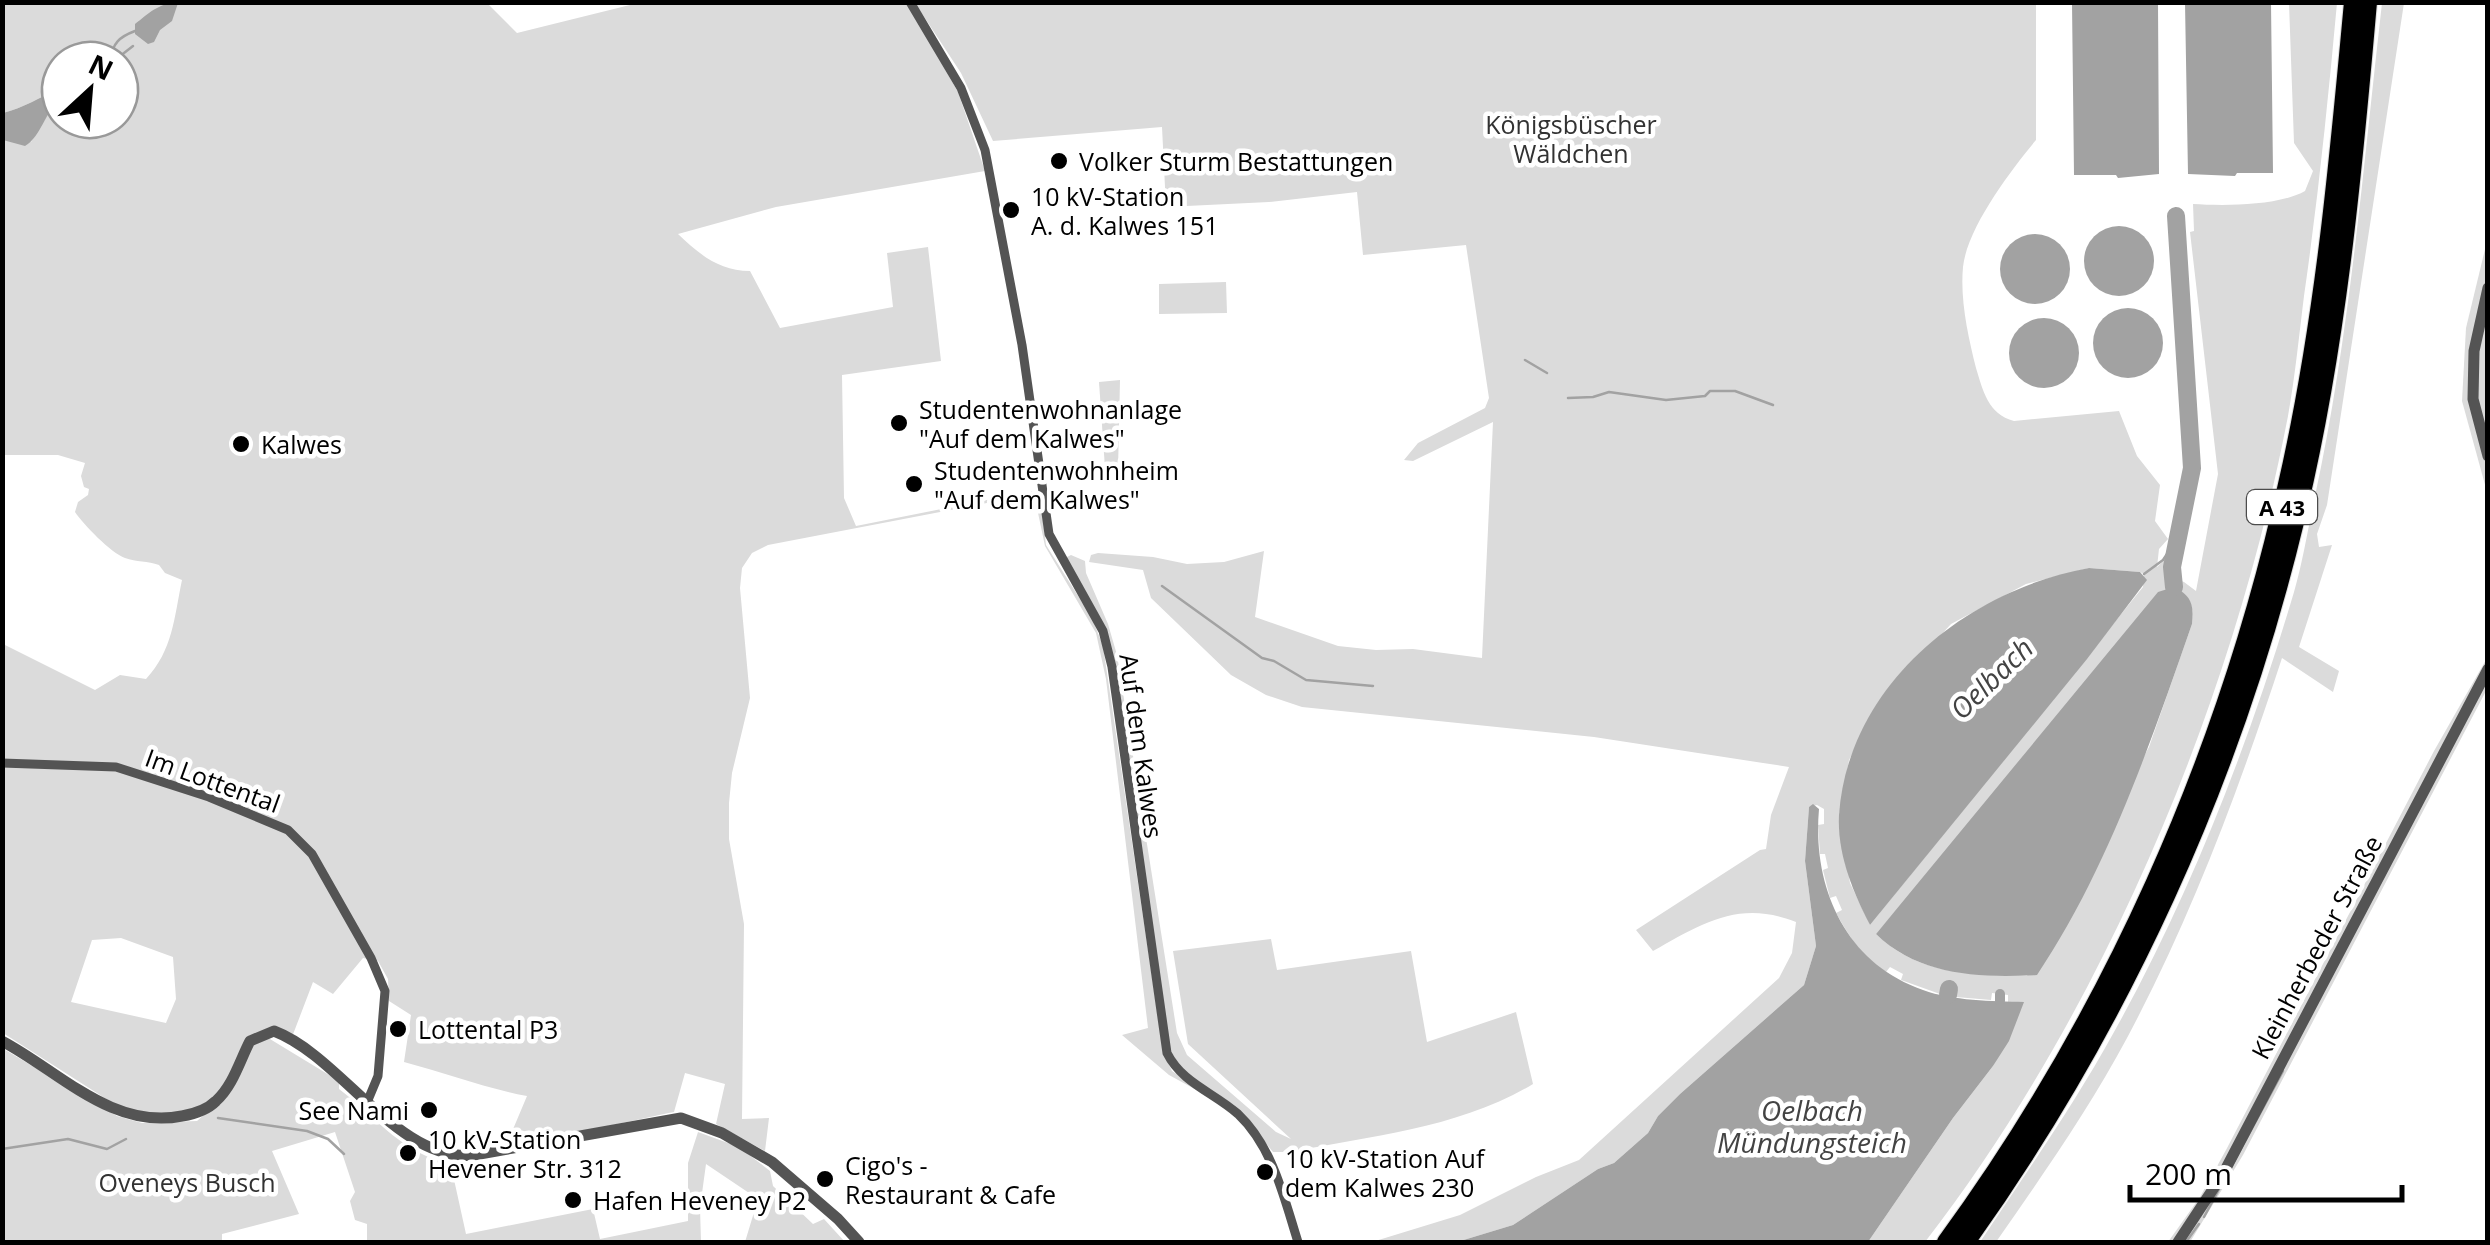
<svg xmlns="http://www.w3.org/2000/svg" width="2490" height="1245" viewBox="0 0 2490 1245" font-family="'Open Sans',sans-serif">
<rect width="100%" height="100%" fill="#fff"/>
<!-- green -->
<g fill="#dbdbdb" fill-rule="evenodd">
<path d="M1975,2L2036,4V140C2011,170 1967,228 1963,267C1960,300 1968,336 1976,368C1983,391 1988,414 2014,421L2119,411L2137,456L2160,485L2155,521L2168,539L2159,549L2157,567L2170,555L2168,576L2184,582L2196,591L2218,474L2190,232L2194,231L2193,204C2224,206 2279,206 2305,191L2313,171L2294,143L2289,3H2337C2328,101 2318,199 2304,296C2299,336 2295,377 2288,416C2233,702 2103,1012 1925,1242H1868L1953,1118L1993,1066L2023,1003L2008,1002V995L1992,993L1991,1000L1956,997L1957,990L1941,988L1940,994L1901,980L1903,974L1890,967L1886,972C1862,956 1850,938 1836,913L1842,910L1836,896L1830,898L1823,870L1828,868L1825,854H1820L1818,825L1824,824V809L1817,805L1809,807L1805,861L1816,946L1804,985L1680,1094L1658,1116L1648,1133L1614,1163L1598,1169L1513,1225L1457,1242H1372L1460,1215L1536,1177L1579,1160L1779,978L1792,953L1796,922C1739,899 1701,924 1653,951L1636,930L1760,850L1766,849L1771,815L1789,767L1594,737L1302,707L1266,695L1231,675L1151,598L1143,570L1089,562L1091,555L1098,553L1153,557L1187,564L1224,562L1264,551L1255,617L1338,646L1376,650L1413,649L1482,658L1493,422L1413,461L1404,460L1418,443L1485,408L1489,398L1466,245L1363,255L1357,192L1269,202L1166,207L1162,127L993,141L961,73L915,3ZM2089,568L2140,572L2144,574L2143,587L1870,925L1850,883L1839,816L1849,760L1877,705L1951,624L2026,584ZM2174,587C2191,597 2194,605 2192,624L2149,747L2027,976C1972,975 1918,975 1876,934Z"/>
<path d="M2,3H487L517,33L638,3H907L958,92L985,171L776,207L678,234C699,254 719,271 750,271L780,328L893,307L887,253L928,247L941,361L842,375L844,498L856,526L1032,491L1040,496L1046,545L1092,618L1103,646L1163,1052L1172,1071L1211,1098L1169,1075L1122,1035L1148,1028L1106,679L1096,633L1045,546L1034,494L768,545L752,553L742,568L740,588L750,698L732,773L729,803V839L744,924L742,1119L769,1118L765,1151L716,1124L725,1084L685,1073L674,1112C642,1118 535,1145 511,1134L527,1096C485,1088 445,1073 404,1062L411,1015L389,1001L388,979L378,961L363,958L333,994L313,982L292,1037L270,1027L248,1039L216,1100L170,1117L125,1111L3,1033V644L95,690L120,675L146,679C173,650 174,618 182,580L165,573L159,565C148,561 136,562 125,558C111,553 83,524 75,512L78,502L88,495L89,489L84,487L81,476L85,463L58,455H3V140L31,142L53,106L60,101V120H120V60H60V89C39,97 24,108 3,113ZM121,938L173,957L176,999L166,1023L71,1002L92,940Z"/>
<path d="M2382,3H2404L2327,505L2317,534L2319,547L2332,545L2299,647L2339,671L2333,692L2282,658C2239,789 2192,916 2127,1038C2089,1109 2042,1176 1996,1242H1980C2026,1173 2074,1105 2114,1032C2190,896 2250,741 2294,592C2303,561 2308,528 2315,496C2350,334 2363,168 2382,3Z"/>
<polygon points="2487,241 2487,492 2462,401 2466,328"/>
<polygon points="1226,282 1227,313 1159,314 1159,284"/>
<polygon points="1120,380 1118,470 1105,468 1099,382"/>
<path d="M1071,555L1085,561L1086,573L1108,624L1117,655L1177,1033L1187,1055L1276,1132L1291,1139L1188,1044L1173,951L1271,939L1277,970L1411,951L1427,1042L1516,1012L1533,1084C1460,1128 1372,1136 1290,1152H1273L1234,1105L1183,1072L1169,1048L1116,666L1065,558Z"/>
<polygon points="2487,658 2487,689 2243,1155 2190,1242 2168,1242 2200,1197 2226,1150 2434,751"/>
<path d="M265,1036L339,1081V1089C381,1121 401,1154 455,1165L456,1174L453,1175L466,1234L593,1209L600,1239L688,1221V1163L698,1132L739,1147L770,1171L773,1186L813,1224L824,1219L845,1242H745L758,1199L706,1164L700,1208L701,1242H367V1224L355,1220L350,1201L355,1192L335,1132L272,1151L299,1214L222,1234V1242H3L2,1108L5,1106L2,1048L117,1116L142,1123L197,1121L227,1094L253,1041Z"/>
</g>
<!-- water -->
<g fill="#a2a2a2">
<path d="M178,3L172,21L160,30L154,42L148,44L135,34V24C149,13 160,2 178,3Z"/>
<polygon points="2072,3 2158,3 2159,174 2118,178 2116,175 2074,175"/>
<polygon points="2185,3 2271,3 2273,173 2237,173 2235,176 2188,174"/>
<path d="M60,89V101C44,112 42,136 25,146L3,140V113C24,108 39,97 60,89Z"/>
<circle cx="2119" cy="261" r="35"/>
<circle cx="2035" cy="269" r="35"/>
<circle cx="2128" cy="343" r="35"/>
<circle cx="2044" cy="353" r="35"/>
<path d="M2089,568L2140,572L2147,580L2087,659L1870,925C1853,892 1837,854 1839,815C1848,684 1967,590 2089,568Z"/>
<path d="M2174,587C2192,596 2194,605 2192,624C2150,744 2108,869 2037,975C1980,978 1919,976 1876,934L2158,592Z"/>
<path d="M1813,804L1819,809C1812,887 1845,963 1923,990C1953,1001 1992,1001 2024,1002L2009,1041L1993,1066L1953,1118L1868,1242H1457L1513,1225L1598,1169L1614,1163L1648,1133L1658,1116L1680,1094L1804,985L1816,946L1805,861L1809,807Z"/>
</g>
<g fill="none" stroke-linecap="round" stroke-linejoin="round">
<!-- stream -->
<g stroke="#a2a2a2" stroke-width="2.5">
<path d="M110,60C113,43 119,37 135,31"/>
<polyline points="115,60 133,46"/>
<polyline points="1525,360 1547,373"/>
<polyline points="1568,398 1593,397 1609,392 1666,400 1705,396 1710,391 1735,391 1773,405"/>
<polyline points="2144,574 2163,560 2177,539"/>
<polyline points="1162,586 1262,658 1274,661 1306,680 1373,686"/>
<polyline points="218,1118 307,1131 328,1139 344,1154"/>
<polyline points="2,1149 68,1139 107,1149 126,1139"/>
<polyline points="2204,1217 2283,1071"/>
<polyline points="2186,1242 2199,1224"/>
</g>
<!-- canal -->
<polyline stroke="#a2a2a2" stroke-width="10" points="2000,1001 2000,994"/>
<!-- river -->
<g stroke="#a2a2a2" stroke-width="18">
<polyline points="2174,587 2172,567 2192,468 2176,216"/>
<polyline points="1948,995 1949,989"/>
</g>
<defs>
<g id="motorway">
<path d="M1946,1242C2110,1018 2225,760 2286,489C2323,329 2338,166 2353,2"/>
<path d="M1966,1242C2121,1025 2234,778 2296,518C2337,349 2353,175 2368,2"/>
</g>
</defs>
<!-- motorway casing -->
<use href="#motorway" stroke="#dbdbdb" stroke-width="20"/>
<!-- minor -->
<g stroke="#545454" stroke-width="9">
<path d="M910,2L961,88L985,150L1022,345L1049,534L1103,631L1112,667L1167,1053C1182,1083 1213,1092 1238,1114C1273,1147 1284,1198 1298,1242"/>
<polyline points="2,763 116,767 209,797 288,830 312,854 371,958 385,991 378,1076 368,1100"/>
</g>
<!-- tertiary -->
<g stroke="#545454" stroke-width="11">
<polyline points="2488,288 2474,351 2473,399 2488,456"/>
<path d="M2,1041C59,1071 112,1130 182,1116C194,1114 207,1110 216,1101C233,1086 240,1060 250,1041L274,1031C342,1057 398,1163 474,1155L681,1118L722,1133L772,1162L838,1219L859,1242"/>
<polyline points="2178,1242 2223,1174 2488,669"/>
</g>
<!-- motorway -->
<use href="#motorway" stroke="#000" stroke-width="18"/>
</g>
<!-- markers -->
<g fill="#000" stroke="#fff" stroke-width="4">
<circle cx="1059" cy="161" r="10"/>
<circle cx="1011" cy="210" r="10"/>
<circle cx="899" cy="423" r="10"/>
<circle cx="241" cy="444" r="10"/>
<circle cx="914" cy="484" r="10"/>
<circle cx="398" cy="1029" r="10"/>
<circle cx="429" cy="1110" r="10"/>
<circle cx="408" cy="1153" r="10"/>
<circle cx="1265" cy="1172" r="10"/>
<circle cx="825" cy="1179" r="10"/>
<circle cx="573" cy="1200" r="10"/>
</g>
<g text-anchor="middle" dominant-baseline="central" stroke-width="9" stroke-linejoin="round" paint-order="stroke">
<!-- shield labels -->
<rect fill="#fff" stroke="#4c4c4c" stroke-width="2.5" x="2247" y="490" width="70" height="34" rx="8"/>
<g font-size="22" font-weight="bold" fill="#000">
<text x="2282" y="507">A 43</text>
</g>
<!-- park labels -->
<g font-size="25" fill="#323232" stroke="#fff">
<text x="1571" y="124">Königsbüscher<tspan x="1571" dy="29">Wäldchen</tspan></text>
<text x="187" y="1182">Oveneys Busch</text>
</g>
<!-- poi labels -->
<g font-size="25" fill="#000" stroke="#fff" text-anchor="start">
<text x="1079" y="161">Volker Sturm Bestattungen</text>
<text x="1031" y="196">10 kV-Station<tspan x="1031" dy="29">A. d. Kalwes 151</tspan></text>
<text x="919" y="409">Studentenwohnanlage<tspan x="919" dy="29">"Auf dem Kalwes"</tspan></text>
<text x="261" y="444">Kalwes</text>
<text x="934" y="470">Studentenwohnheim<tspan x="934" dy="29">"Auf dem Kalwes"</tspan></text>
<text x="418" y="1029">Lottental P3</text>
<text x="409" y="1110" text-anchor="end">See Nami</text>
<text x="428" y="1139">10 kV-Station<tspan x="428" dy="29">Hevener Str. 312</tspan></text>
<text x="1285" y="1158">10 kV-Station Auf<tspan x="1285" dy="29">dem Kalwes 230</tspan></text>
<text x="845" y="1165">Cigo's -<tspan x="845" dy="29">Restaurant &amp; Cafe</tspan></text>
<text x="593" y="1200">Hafen Heveney P2</text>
</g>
<!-- street labels -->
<g font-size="25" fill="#000" stroke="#fff">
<text transform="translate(1142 746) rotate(82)">Auf dem Kalwes</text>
<text transform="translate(213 780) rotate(20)">Im Lottental</text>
<text transform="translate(2316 947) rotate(-62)">Kleinherbeder Straße</text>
</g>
<!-- water labels -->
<g font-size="28" font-style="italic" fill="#434343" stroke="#fff">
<text transform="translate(1991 678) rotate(-44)">Oelbach</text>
<text x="1812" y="1110">Oelbach<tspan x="1812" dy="32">Mündungsteich</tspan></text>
</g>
</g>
<!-- border -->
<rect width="2490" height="1245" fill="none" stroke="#000000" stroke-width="10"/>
<!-- north arrow -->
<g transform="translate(90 90) rotate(26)"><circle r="48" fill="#ffffff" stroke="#999999" stroke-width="2.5"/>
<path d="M0-8L18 38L0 25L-18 38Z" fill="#000000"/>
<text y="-15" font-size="28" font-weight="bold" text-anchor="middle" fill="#000000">N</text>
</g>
<!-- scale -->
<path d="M2130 1185v15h272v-15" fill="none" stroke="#000000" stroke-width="5"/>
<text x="2145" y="1185" font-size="30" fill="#000000" stroke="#ffffff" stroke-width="8" paint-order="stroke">200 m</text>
</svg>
